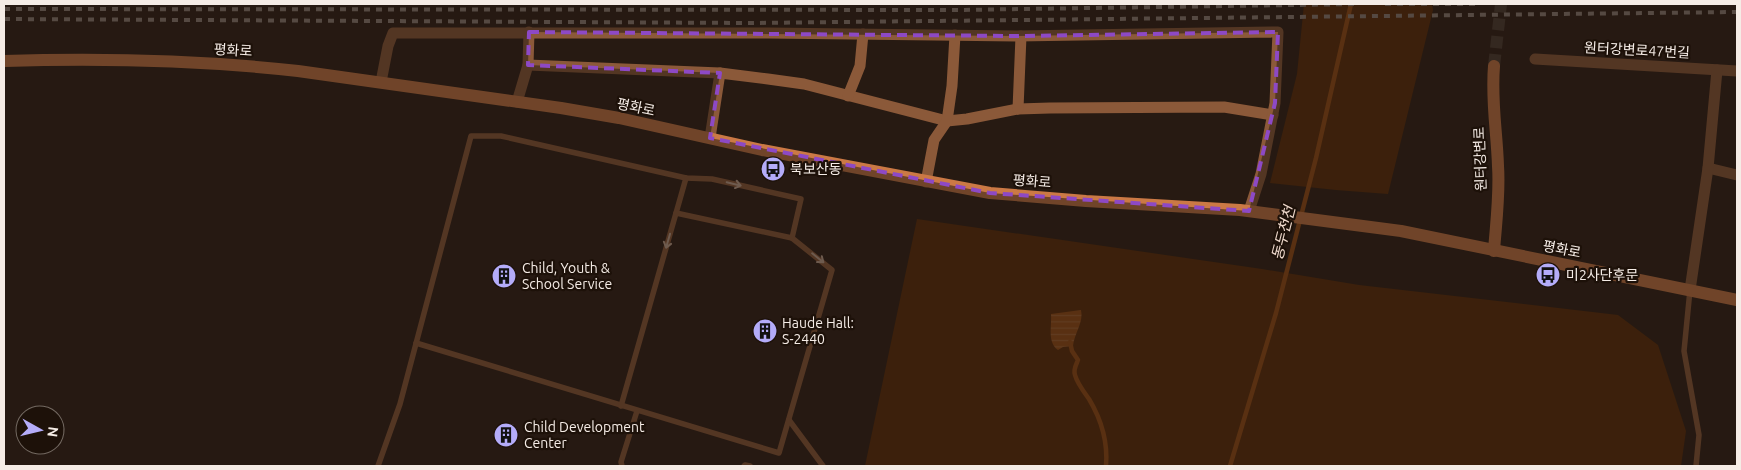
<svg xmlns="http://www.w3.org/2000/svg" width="1741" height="470" viewBox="0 0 1741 470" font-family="Ubuntu,'Noto Sans KR',sans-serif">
<defs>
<pattern id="water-rules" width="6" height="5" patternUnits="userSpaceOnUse" patternTransform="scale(1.25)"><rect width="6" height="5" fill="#974c12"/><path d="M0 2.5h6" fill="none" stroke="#a66634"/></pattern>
</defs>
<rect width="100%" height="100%" fill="#271a12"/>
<!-- grass -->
<g fill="#572905">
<polygon points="1304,4 1432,4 1433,10 1388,194 1336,190 1270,183 1297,74"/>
<polygon points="917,219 1262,269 1359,285 1618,315 1658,345 1686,431 1681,466 865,466"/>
</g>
<!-- water -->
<path fill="url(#water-rules)" d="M1081,310C1084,322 1074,334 1073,346L1063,347L1058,350C1047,342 1052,327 1051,314Z"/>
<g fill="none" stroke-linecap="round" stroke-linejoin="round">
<!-- stream -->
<g stroke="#974c12" stroke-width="4.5">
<path d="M1070,342L1072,351L1078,360C1076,365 1073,370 1075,375C1077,383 1084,392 1089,399C1101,419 1108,442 1106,466"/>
<polyline points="1230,466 1276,313 1316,158 1351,4"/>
</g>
<!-- secondary-tunnel -->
<polyline stroke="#463a32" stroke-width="12" stroke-dasharray="12 6" stroke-linecap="butt" points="1494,66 1501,4"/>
<!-- lane -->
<g stroke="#8b5939" stroke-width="5.5">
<polyline points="1690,290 1684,351 1699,435 1696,466"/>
<polyline points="416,343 779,453 832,270 792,238"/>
<polyline points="621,406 686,178"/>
<polyline points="789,420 823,466"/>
<polyline points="378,466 400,404 471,136 501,136 686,178 712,179 801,199 792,238 676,213"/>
<polyline points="622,466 621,462 637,411"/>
<polyline points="744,466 745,465 750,466"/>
</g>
<!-- street -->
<g stroke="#8b5939" stroke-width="11">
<polyline points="1535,59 1737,71"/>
<polyline points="528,65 720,73 768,79 804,84 947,121 967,119 1018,109 1050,108 1224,107 1273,115"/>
<polyline points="381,82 388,46 393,33 768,33 1017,36 1278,32 1275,103 1261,174 1249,211"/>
<polyline points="848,96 860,66 863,34"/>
<polyline points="517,102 528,65 529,32"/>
<polyline points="1018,109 1021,36"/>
<polyline points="710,138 720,73"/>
<polyline points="1708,168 1737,175"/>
<polyline points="926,182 934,140 947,121 952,86 955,35"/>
<polyline points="1690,290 1708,168 1717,70"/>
</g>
<!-- secondary -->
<g stroke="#cb7945" stroke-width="12">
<path d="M4,61C102,58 200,60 298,71L561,108L619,118L762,150L990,193L1086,201L1240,210L1401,231L1737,300"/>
<path d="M1494,66C1491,102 1497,132 1498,166C1500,194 1496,223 1494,251"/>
</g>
<!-- rail -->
<g stroke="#8e837c" stroke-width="4" stroke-dasharray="6 6" stroke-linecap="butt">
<polyline points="1385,4 1480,4"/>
<polyline points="4,9 958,10 1359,4"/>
<polyline points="4,19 752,23 1737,12"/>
</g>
</g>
<!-- one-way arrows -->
<defs><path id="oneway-shaft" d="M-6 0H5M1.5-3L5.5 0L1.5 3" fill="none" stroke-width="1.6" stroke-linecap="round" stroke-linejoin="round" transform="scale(1.25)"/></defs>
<g stroke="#c5aa98">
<use href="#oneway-shaft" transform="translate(734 184) rotate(13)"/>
<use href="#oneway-shaft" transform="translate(668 241) rotate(106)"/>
<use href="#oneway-shaft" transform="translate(818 258) rotate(39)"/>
</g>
<!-- marked area -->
<path d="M0 0H1741V470H0ZM529,32L1017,36L1278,32L1275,103L1249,211L990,193L710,138L720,73L528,65Z" fill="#271a12" fill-opacity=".55" fill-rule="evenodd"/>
<path fill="none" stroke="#8d49c5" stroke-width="4" stroke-dasharray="10 6" stroke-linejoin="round" d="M529,32L1017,36L1278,32L1275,103L1249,211L990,193L710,138L720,73L528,65Z"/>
<!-- icons -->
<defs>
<symbol id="bus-disc" viewBox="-11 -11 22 22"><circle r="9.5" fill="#b4acf9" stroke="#1d1109"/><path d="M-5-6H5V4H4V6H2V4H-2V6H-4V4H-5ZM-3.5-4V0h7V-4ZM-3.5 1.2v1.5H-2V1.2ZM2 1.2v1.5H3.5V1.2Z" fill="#111"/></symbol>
<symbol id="building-disc" viewBox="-11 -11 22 22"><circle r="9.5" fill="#b4acf9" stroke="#1d1109"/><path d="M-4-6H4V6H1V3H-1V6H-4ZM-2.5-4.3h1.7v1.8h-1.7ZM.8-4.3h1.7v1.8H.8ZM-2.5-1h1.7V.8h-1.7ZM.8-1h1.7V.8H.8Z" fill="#111"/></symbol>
</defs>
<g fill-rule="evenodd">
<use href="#bus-disc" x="759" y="155" width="28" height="28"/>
<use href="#bus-disc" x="1534" y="261" width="28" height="28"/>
<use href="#building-disc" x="490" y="262" width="28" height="28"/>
<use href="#building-disc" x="751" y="317" width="28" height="28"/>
<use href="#building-disc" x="492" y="421" width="28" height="28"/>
</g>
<g text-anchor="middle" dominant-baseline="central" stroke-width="4.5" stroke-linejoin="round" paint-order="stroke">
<!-- street labels -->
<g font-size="14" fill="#f5ece6" stroke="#1d1109">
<text transform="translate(233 50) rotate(3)">평화로</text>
<text transform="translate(1637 50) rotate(3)">원터강변로47번길</text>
<text transform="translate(636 107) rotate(12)">평화로</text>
<text transform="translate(1480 159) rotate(-92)">원터강변로</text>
<text transform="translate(1032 181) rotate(4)">평화로</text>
<text transform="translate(1562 249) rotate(11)">평화로</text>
</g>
<!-- poi labels -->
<g font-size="14" fill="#f5ece6" stroke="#1d1109" text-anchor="start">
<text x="790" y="169">북보산동</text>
<text x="522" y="268">Child, Youth &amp;<tspan x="522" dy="16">School Service</tspan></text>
<text x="1566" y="275">미2사단후문</text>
<text x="782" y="323">Haude Hall:<tspan x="782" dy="16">S-2440</tspan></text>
<text x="524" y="427">Child Development<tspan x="524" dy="16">Center</tspan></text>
</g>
<!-- water labels -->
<g font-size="15" font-style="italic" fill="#f1dbce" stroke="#1d1109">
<text transform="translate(1283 233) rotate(-76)">동두천천</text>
</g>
</g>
<!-- border -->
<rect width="1741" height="470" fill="none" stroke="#f5ece6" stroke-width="10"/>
<!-- north arrow -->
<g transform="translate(40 430) rotate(98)"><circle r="24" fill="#1d1109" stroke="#736961"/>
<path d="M0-4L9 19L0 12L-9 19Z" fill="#b4acf9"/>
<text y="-8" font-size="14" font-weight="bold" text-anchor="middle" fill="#f5ece6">N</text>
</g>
</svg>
